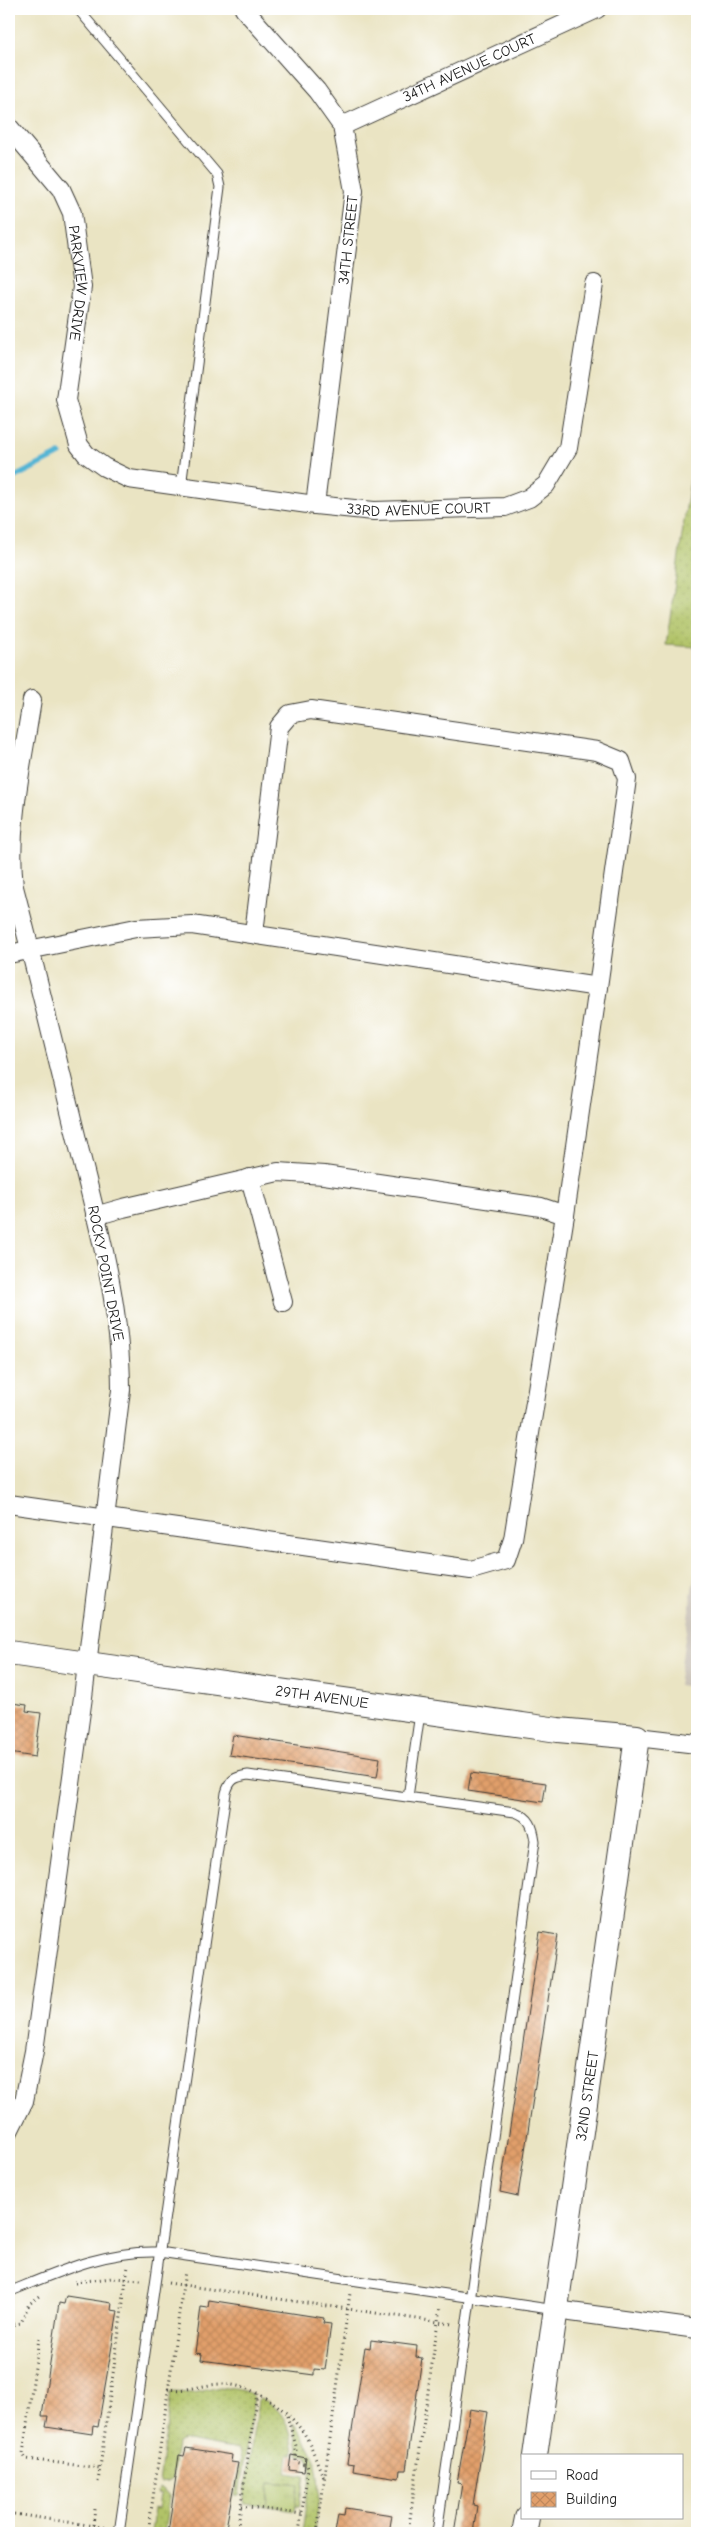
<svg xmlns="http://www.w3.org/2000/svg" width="706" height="2542" viewBox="0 0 706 2542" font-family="'Comic Neue',sans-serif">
<defs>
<pattern id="grass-dots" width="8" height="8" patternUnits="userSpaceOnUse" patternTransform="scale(1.25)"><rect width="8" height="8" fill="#b1c367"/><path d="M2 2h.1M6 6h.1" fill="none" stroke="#98a759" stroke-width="1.8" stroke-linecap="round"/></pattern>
<pattern id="park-tufts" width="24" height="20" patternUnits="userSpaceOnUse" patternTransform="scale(1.25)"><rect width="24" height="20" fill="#b1c367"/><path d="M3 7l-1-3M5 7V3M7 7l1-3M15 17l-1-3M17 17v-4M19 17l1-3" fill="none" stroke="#98a759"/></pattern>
<pattern id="building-cross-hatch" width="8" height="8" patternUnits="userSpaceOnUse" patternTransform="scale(1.25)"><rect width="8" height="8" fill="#e19f6b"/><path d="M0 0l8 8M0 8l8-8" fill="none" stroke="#c0885c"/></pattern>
</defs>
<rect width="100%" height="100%" fill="#fff"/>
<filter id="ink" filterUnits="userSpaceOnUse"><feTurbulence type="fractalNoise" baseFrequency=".02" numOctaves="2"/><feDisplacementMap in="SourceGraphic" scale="10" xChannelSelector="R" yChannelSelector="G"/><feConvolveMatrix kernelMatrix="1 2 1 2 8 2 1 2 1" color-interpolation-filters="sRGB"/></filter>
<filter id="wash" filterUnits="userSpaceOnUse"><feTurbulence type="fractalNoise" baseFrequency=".0096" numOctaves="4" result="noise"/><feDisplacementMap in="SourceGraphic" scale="20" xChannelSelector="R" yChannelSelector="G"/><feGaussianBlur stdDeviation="1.12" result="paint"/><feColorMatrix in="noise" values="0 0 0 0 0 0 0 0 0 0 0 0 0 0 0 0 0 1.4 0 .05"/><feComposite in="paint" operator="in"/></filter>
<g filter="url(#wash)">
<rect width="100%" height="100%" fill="#eae4c3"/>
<!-- industrial -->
<polygon fill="#cac3b8" points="697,1557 697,1688 678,1685"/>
<!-- grass -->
<g fill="url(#grass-dots)" stroke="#667042">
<polygon points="697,432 697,647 666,645"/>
<path d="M220,2387C231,2389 247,2389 254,2397L239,2496H235L241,2459L239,2450L182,2440L177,2443L172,2479L167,2482L159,2483L171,2392L193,2393Z"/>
<path d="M260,2398C284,2408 292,2431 294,2454H289L287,2473L305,2476L300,2506H296L298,2485L270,2482L267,2506L243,2504L258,2400Z"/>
<path d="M293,2423C325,2460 320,2489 315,2533H302L311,2470L307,2456L299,2455Z"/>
<polygon points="158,2488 164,2491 169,2497 164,2533 151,2533 154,2508 159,2509 161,2494 157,2493"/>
</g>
<!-- park -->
<polygon fill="url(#park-tufts)" stroke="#667042" points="270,2482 299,2485 295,2510 267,2506"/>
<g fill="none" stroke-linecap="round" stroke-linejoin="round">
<!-- stream -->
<polyline stroke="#55b5d4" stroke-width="5.5" points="9,480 60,454"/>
</g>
<g id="blocks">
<!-- building -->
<g fill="url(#building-cross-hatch)">
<polygon points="11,1703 27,1705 26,1711 41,1713 35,1757 9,1753 9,1709"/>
<polygon points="233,1735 380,1758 377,1777 229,1755"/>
<polygon points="471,1773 546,1783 543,1802 468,1791"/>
<polygon points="540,1932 558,1935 518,2196 500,2192"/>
<polygon points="66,2296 112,2303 111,2310 118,2311 98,2427 93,2426 92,2434 46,2427 48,2416 42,2416 59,2303 64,2304"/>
<polygon points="209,2300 324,2318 323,2323 331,2324 325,2370 314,2369 314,2375 201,2360 202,2354 195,2353 201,2307 208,2308"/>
<polygon points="371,2340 417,2346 416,2357 422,2358 406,2470 400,2470 399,2478 353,2471 354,2464 347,2463 365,2347 370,2348"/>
<polygon points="470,2409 488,2412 473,2505 477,2506 473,2533 454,2533 462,2484 457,2483"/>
<polygon points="186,2448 232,2455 231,2462 238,2463 225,2533 168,2533 179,2455 184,2456"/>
<polygon points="291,2455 306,2458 304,2472 289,2470"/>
<polygon points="345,2508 392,2515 389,2533 335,2533 338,2515 344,2516"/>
</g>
</g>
</g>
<g filter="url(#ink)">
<use href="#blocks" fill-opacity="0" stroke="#3b3a35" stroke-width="1"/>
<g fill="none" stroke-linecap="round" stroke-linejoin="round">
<defs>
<g id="lane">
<polyline points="78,9 217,174 220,187 181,487"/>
<polyline points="408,1797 420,1713"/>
<path d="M9,2292C58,2272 105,2250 159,2252L556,2310"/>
<path d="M119,2533L226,1793C230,1779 235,1777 248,1775L515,1812C530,1817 533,1827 535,1841L437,2533"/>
</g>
<g id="street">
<polyline points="244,9 317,91 342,126 354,191 315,505"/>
<path id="s1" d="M342,126L597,9"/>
<path id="s2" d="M9,127L61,189L72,213L82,287L66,400L79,445L86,454L104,467L129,479L315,505L374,511L505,507L529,498L546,485L568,448L594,284"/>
<polyline points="254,933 279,727 290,714 311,710 597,751 621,761 627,779 598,987"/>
<polyline points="9,954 136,928 192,925 598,987 565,1215 513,1539 506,1560 471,1570 9,1504"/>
<polyline points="250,1178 283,1302"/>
<polyline points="95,1216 123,1208 278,1172 324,1175 541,1207 565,1215"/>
<polyline points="637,1737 697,1744"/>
<path d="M9,2131L24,2101L34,2051L83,1697L121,1390C121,1307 99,1228 79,1148C58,1061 37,974 14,887C7,825 23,761 32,700"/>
<polyline points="556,2310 697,2329"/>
</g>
<g id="secondary">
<path id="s3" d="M9,1653L558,1730L637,1737L535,2456"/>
<polyline points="524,2533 527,2518"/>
</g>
</defs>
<!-- lane casing -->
<use href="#lane" stroke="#3b3a35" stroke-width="11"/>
<!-- street casing -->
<use href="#street" stroke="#3b3a35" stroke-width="20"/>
<!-- secondary casing -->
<use href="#secondary" stroke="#3b3a35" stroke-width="26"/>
<!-- path -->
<g stroke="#3b3a35" stroke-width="3" stroke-dasharray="1 4" stroke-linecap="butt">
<polyline points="75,2282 112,2278 141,2280"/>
<polyline points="168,2283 452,2324"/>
<polyline points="9,2325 21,2323 29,2304 43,2294"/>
<polyline points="39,2338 23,2454 26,2459 100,2468"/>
<path d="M168,2389C187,2392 204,2384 222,2384C255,2385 287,2408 305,2435C313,2448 317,2464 324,2478"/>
<polyline points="287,2416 296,2446 296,2462 307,2465 308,2468 299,2533"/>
<polyline points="98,2482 128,2266"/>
<polyline points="241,2506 302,2514"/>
<polyline points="14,2514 108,2528"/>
<polyline points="93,2525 95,2509"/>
<polyline points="148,2533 185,2271"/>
<polyline points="237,2533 257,2393"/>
<polyline points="317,2533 350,2293"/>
<polyline points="408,2533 440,2307"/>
</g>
<!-- lane -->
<use href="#lane" stroke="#fff" stroke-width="9"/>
<!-- street -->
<use href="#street" stroke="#fff" stroke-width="18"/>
<!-- secondary -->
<use href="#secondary" stroke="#fff" stroke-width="24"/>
</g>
</g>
<g text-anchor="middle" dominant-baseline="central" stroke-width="4" stroke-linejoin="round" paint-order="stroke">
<!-- street labels -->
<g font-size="15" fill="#1c1c1c" stroke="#fff">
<text stroke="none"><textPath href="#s1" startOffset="140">34TH AVENUE COURT</textPath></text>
<text transform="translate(348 240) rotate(-84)">34TH STREET</text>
<text stroke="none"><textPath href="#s2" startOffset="178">PARKVIEW DRIVE</textPath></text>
<text stroke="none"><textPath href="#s2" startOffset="696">33RD AVENUE COURT</textPath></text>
<text transform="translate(106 1273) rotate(79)">ROCKY POINT DRIVE</text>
<text stroke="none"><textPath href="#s3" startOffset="316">29TH AVENUE</textPath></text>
<text transform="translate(587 2096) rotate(-82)">32ND STREET</text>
</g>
</g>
<!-- margin -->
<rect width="706" height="2542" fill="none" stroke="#fff" stroke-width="30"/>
<!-- legend -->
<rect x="521" y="2454" width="162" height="65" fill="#ffffff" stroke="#a4a4a4"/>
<rect x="531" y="2471" width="25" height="8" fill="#ffffff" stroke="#a4a4a4"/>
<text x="566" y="2480" font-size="15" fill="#1c1c1c">Road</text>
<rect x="531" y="2492" width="25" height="15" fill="url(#building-cross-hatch)" stroke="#a4a4a4"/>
<text x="566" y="2504" font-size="15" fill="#1c1c1c">Building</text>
</svg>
